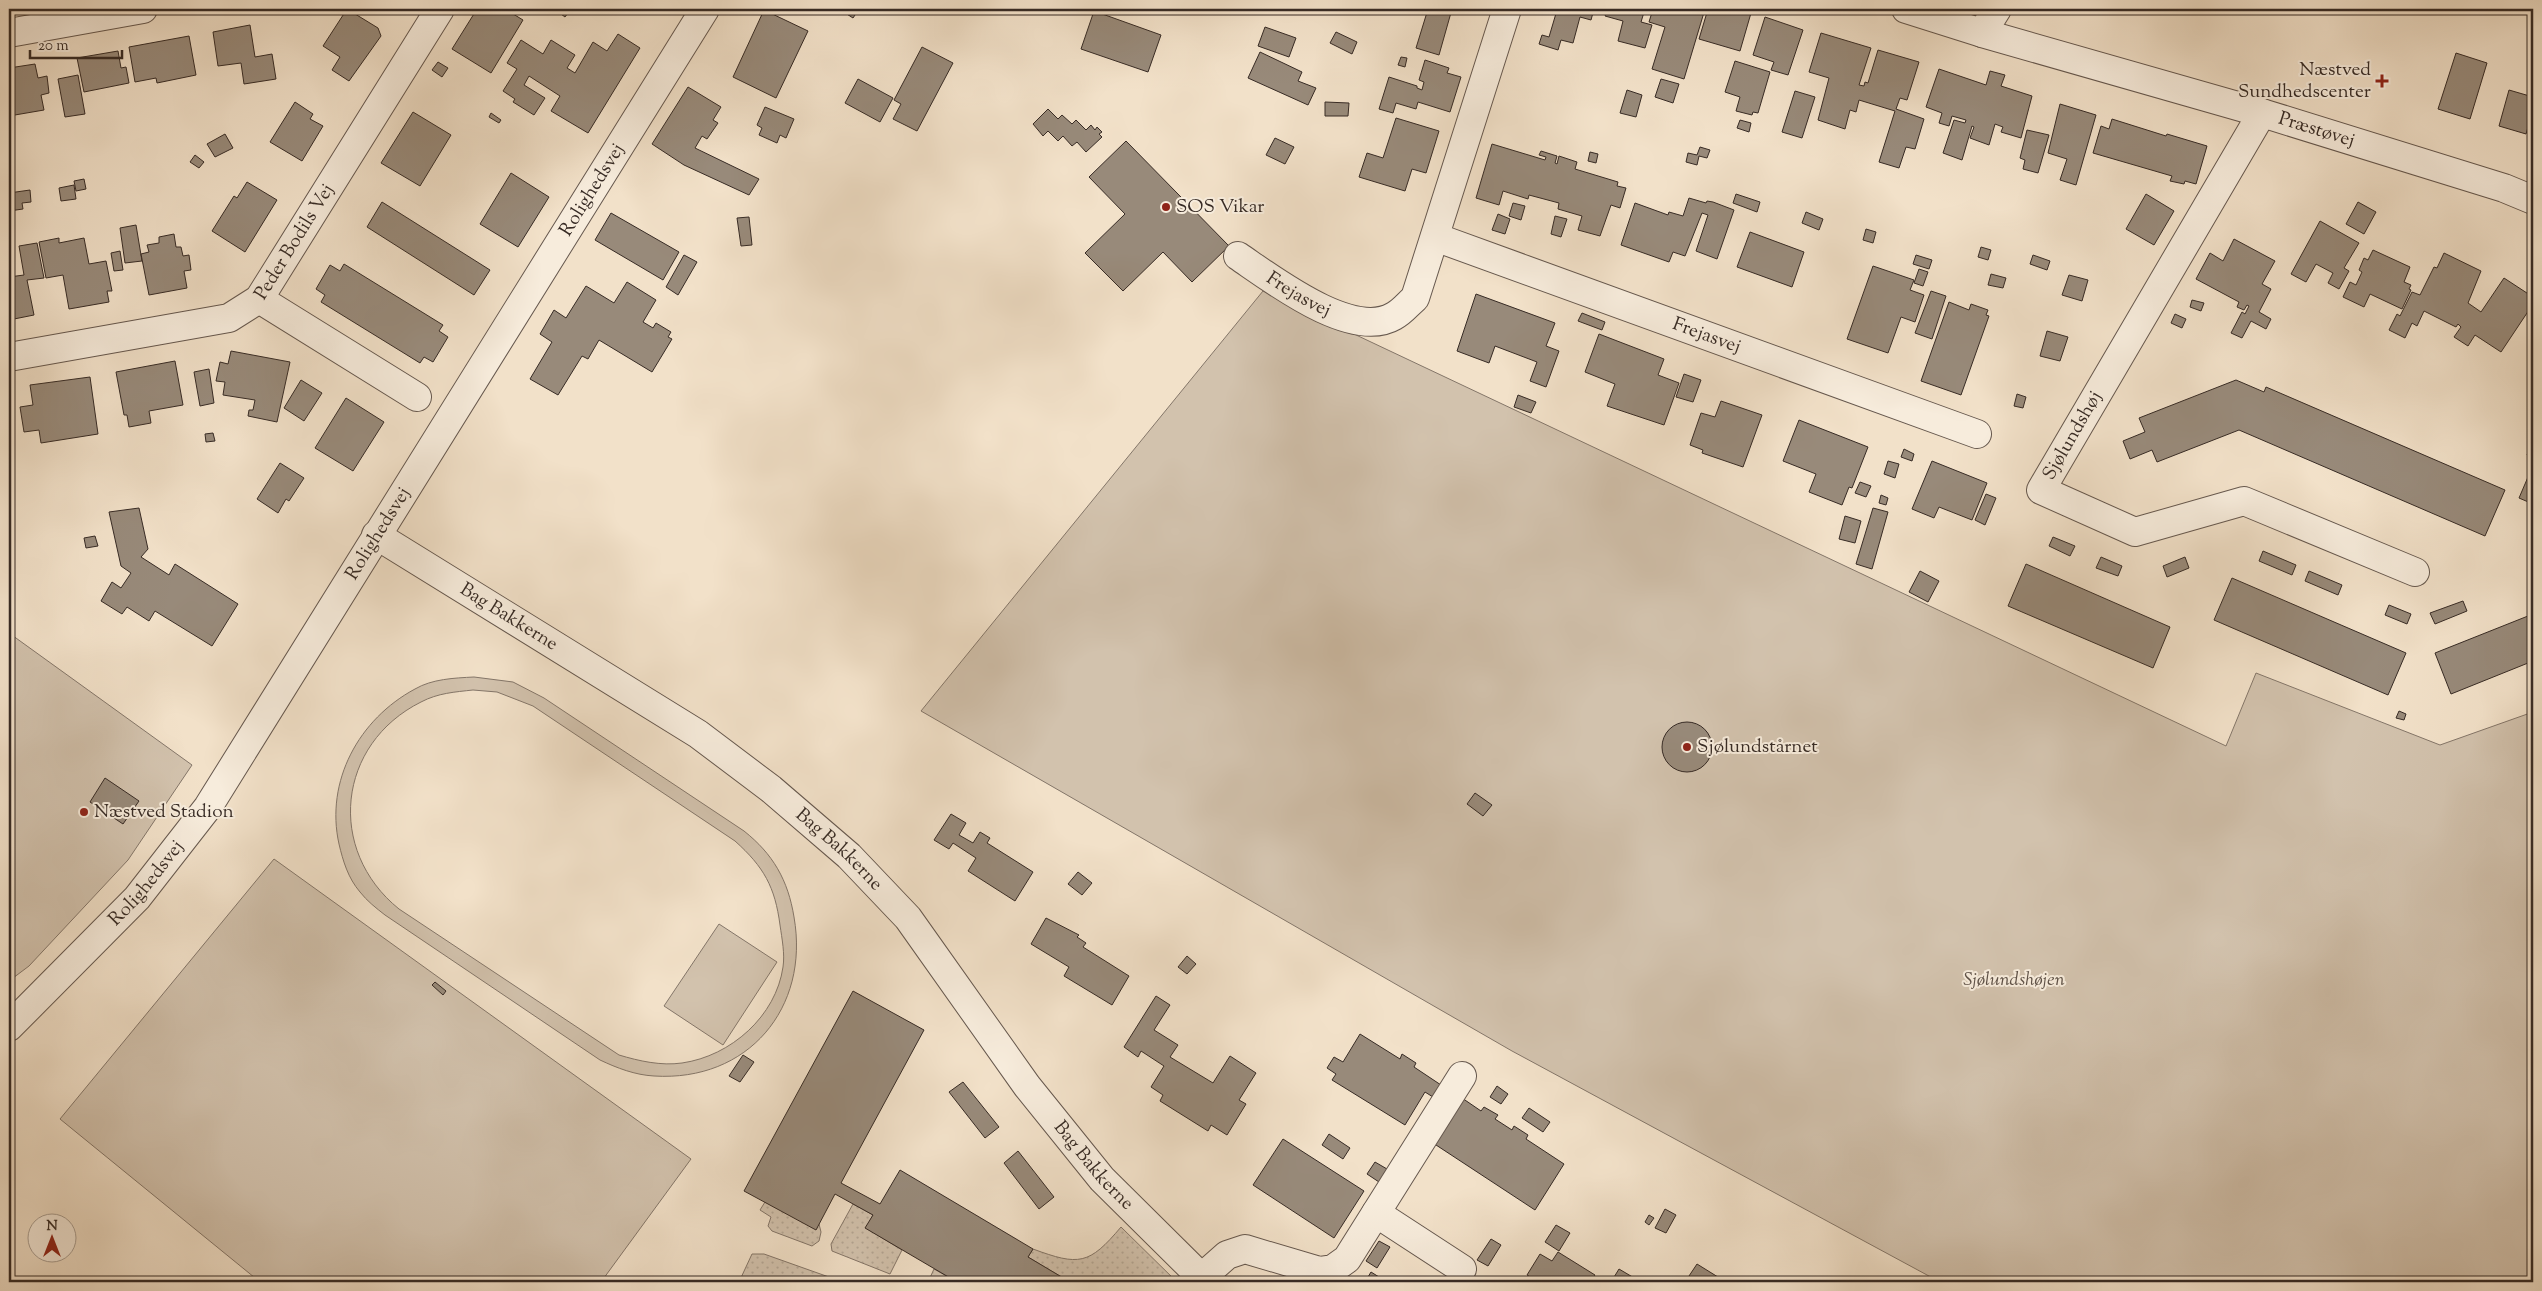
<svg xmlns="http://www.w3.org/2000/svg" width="2542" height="1291" viewBox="0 0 2542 1291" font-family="'Sorts Mill Goudy',serif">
<defs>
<pattern id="grass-dots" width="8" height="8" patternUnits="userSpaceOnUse" patternTransform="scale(1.25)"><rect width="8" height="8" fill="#d2c2ad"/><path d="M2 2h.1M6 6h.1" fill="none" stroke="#b5a795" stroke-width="1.8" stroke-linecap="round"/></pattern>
</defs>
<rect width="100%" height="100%" fill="#f2e1c9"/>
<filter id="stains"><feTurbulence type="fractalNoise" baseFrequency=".004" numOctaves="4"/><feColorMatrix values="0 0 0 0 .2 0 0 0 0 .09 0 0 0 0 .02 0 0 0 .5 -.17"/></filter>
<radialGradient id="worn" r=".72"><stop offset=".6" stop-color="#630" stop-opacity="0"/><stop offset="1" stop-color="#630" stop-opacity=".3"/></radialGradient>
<!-- grass -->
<g fill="url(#grass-dots)" stroke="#847669">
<polygon points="765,1202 819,1224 821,1232 819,1241 812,1246 772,1231 768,1226 771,1217 760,1210"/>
<polygon points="853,1204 873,1215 866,1228 902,1250 890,1274 832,1251 831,1244"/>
<path d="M1121,1227L1177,1282H1070L1028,1257L1033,1249C1079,1266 1089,1265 1121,1227Z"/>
<polygon points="752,1254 764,1254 843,1282 739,1282"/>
<polygon points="934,1269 957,1282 928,1282"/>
</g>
<!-- park -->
<g fill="#d2c2ad" stroke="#847669" fill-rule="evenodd">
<polygon points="1263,291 2226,746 2256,673 2440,745 2533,712 2533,1282 1940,1282 1512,1051 921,711"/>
<polygon points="9,633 192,765 128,860 29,966 9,981"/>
<path d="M474,677L513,682L544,698L744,831C773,854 788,880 794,917C810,1008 748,1082 654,1076C635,1075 617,1068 600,1060L385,915C376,908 367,901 360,892C348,878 343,861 339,844C325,781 359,719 415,689C432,679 454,678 474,677ZM473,690L497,692L533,706L735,841C764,867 775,887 780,925C782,939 785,954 783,967C776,1016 731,1056 682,1063C661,1066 639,1061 619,1055L399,909C326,850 337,744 421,702C438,693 455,692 473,690Z"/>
<polygon points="274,859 691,1159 601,1282 260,1282 60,1119"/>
<polygon points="719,924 777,962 723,1045 664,1006"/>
</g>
<!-- building -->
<g fill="#988a7a" stroke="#372b25">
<polygon points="347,9 378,28 381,36 349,81 332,70 340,57 323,46"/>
<polygon points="477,9 505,9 523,20 491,73 452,49"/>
<polygon points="564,9 571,9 565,17 561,14"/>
<polygon points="839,9 859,9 853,18"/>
<polygon points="1428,9 1452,9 1439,55 1416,48"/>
<polygon points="1566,9 1594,9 1591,20 1580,17 1573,43 1561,40 1558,50 1539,44 1542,35 1549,37 1557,10 1565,12"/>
<polygon points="1608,9 1645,9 1641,22 1652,25 1645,48 1618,41 1623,21 1605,16"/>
<polygon points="1653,9 1705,9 1684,79 1652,69 1665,27 1649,22"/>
<polygon points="1708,9 1737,9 1751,13 1740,51 1699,39"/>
<polygon points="764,10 808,31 776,98 733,77"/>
<polygon points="1094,11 1161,35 1148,72 1081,49"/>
<polygon points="1765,17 1803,30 1788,75 1771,70 1774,62 1753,55"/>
<polygon points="250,25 255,57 272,54 276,79 244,84 241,63 218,66 213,32"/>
<polygon points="1265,27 1296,38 1289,57 1258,46"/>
<polygon points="1336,32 1357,42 1352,54 1330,43"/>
<polygon points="1821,33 1871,48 1859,85 1864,86 1865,82 1868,83 1878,50 1919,62 1907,100 1900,98 1896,109 1924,119 1915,149 1906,147 1899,168 1879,162 1895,111 1859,100 1856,112 1850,110 1845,129 1818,120 1829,78 1809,72"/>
<polygon points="618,34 640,48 588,133 551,111 560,96 529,76 524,85 545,98 534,115 513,102 515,99 503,91 517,69 507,63 521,40 543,54 551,40 575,55 567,68 575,73 593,42 607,51"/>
<polygon points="189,36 196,75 157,83 156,78 135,82 129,47"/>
<polygon points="922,47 953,63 917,131 893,119 901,104 894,100"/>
<polygon points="118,51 121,68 126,67 129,83 84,92 77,58"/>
<polygon points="1260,52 1302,72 1298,81 1316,88 1308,105 1248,78"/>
<polygon points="2456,53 2487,63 2470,119 2438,109"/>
<polygon points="1401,57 1407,58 1405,67 1398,65"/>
<polygon points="1425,60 1449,68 1447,73 1461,77 1450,112 1418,102 1416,109 1396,103 1393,113 1379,109 1389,77 1417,86 1417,88 1422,90 1424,82 1419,80"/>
<polygon points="1735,61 1770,72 1758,113 1753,112 1752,115 1736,111 1740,97 1725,92"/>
<polygon points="438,62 448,68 442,77 432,70"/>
<polygon points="35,64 38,78 47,76 49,93 41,95 44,110 9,116 9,68"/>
<polygon points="1939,69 1986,85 1990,71 2005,75 2001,86 2032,96 2021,138 2001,132 2003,127 1995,124 1989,145 1970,138 1974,127 1972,126 1962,160 1943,153 1954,120 1965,123 1966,120 1952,116 1949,126 1939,123 1942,113 1926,107"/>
<polygon points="78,75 85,114 65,117 58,79"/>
<polygon points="858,79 893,98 880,122 845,103"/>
<polygon points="1661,79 1679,84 1673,103 1655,97"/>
<polygon points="688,87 721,107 713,120 718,123 707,139 702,136 695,148 759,179 749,195 684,165 652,144"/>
<polygon points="1627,90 1642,95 1636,117 1620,113"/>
<polygon points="2509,90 2533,97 2533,110 2526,134 2499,126"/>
<polygon points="1795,91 1815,97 1802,138 1782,132"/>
<polygon points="295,102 313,114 310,119 323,126 302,161 270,142"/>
<polygon points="1325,102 1349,103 1348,116 1325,116"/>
<polygon points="2060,104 2096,115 2076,185 2060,180 2067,159 2048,153"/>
<polygon points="765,107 794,119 786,138 780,135 777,143 759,135 762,128 757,125"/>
<polygon points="1048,109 1058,119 1062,115 1072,124 1076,120 1086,130 1091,125 1095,130 1097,127 1102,132 1099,134 1102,137 1086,152 1077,142 1072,146 1063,136 1058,141 1048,131 1043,136 1033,124"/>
<polygon points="413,112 451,135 420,186 381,163"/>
<polygon points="491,113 501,120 499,123 489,117"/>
<polygon points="1396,118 1439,131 1426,173 1412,169 1405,191 1359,177 1367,153 1383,158"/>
<polygon points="2112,119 2166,136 2167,134 2207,146 2196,184 2185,181 2184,184 2170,181 2172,176 2093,153 2101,126 2109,129"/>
<polygon points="1740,120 1751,123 1749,132 1737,128"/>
<polygon points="2027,130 2049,135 2038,173 2023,169 2025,160 2020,158"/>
<polygon points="225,134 233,148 215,157 207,144"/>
<polygon points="1275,138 1294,147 1285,164 1266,155"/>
<polygon points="1126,141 1229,246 1192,282 1163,252 1123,291 1085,253 1125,214 1089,177"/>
<polygon points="1492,144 1545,160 1546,157 1539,155 1541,151 1557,156 1555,163 1557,164 1559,156 1577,162 1575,169 1618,182 1617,186 1626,188 1620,208 1611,205 1600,236 1578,230 1582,216 1558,209 1559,203 1529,195 1528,199 1503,191 1499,205 1476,198"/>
<polygon points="1700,147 1710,150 1707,158 1699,156 1697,165 1686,162 1688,153 1697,155"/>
<polygon points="1590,152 1598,154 1596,163 1588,161"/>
<polygon points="195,155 204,162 199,168 190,162"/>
<polygon points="511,173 549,197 518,247 480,224"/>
<polygon points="84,179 86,189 76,191 74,181"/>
<polygon points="247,182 277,200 245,252 212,231 234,196 237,198"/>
<polygon points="74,185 76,199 61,201 59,188"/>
<polygon points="30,190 31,202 22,203 23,209 9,211 9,193"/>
<polygon points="1736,194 1760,202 1757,212 1733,203"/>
<polygon points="2146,194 2174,211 2154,245 2126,229"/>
<polygon points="1689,198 1706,203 1707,201 1713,202 1734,210 1717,259 1696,251 1708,215 1702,213 1685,256 1673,252 1669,262 1621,245 1635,203 1668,215 1669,212 1683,216"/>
<polygon points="382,202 490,270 474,295 367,227"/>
<polygon points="2358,202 2376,212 2364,234 2346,224"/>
<polygon points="1513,203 1525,206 1521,220 1509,216"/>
<polygon points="1806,212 1823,219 1819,230 1802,223"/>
<polygon points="611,213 679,252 663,280 595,240"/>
<polygon points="1498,214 1510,219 1505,234 1492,230"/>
<polygon points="1555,216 1567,219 1561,237 1551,234"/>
<polygon points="749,217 752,245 741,246 737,218"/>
<polygon points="2320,221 2359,243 2344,268 2349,271 2339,289 2328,283 2333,273 2316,264 2306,282 2291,274"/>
<polygon points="136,225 142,261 125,263 120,228"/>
<polygon points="1866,229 1876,232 1873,243 1863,240"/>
<polygon points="1750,232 1804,252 1792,287 1737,267"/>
<polygon points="174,234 176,247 181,247 183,256 189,255 191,270 184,271 187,288 149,295 141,254 149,252 147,245 159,243 159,237"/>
<polygon points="59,238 59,243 84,238 89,264 106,261 112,291 107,291 109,302 69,309 63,275 46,278 39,242"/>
<polygon points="2234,239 2275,261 2262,284 2271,289 2259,312 2271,319 2266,329 2251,321 2242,338 2231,333 2242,312 2245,314 2249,306 2247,305 2244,310 2237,307 2239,302 2196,279 2210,253 2223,261"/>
<polygon points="37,243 44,278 27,280 34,315 9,320 9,277 24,275 19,246"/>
<polygon points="1981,247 1991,250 1988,260 1978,257"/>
<polygon points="2373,250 2410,267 2404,282 2411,285 2409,289 2411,290 2402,309 2370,294 2364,307 2343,297 2350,282 2356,285 2362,272 2359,270 2364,258 2368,260"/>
<polygon points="120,251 123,270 114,271 111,253"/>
<polygon points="2444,253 2481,271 2468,303 2481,312 2504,278 2533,297 2533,304 2501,352 2475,335 2468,346 2454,337 2461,327 2458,324 2456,327 2424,311 2417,326 2412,323 2405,338 2389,330 2397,314 2400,316 2412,292 2420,295 2434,267 2437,268"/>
<polygon points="684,255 697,262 678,295 666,287"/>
<polygon points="1916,255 1932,260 1929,269 1913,264"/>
<polygon points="2033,255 2050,261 2047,270 2030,264"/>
<polygon points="344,264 443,325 439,331 448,337 433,362 424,357 420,363 321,302 325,295 316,289 330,265 340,271"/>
<polygon points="1873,266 1914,280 1910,290 1924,295 1915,322 1901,317 1888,353 1847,339"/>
<polygon points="1919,269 1928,272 1923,286 1914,283"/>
<polygon points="1991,274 2006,278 2003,288 1988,285"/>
<polygon points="2069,275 2088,280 2082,301 2062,295"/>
<polygon points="627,282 656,300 643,322 653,328 656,323 671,332 668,337 672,339 652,372 599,340 588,359 582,356 558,395 530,379 552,342 540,334 554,310 566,318 586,286 614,303"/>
<polygon points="1931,291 1946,296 1932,339 1915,333"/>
<polygon points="1476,294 1555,323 1546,346 1559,351 1546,387 1530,381 1537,362 1495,346 1489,363 1457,351"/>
<polygon points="2192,300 2204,303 2201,311 2190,307"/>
<polygon points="1949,302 1969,310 1971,304 1988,310 1986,315 1989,316 1961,395 1921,381"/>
<polygon points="1582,313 1605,322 1602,330 1578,321"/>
<polygon points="2175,314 2186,319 2182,328 2171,323"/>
<polygon points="2047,331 2068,337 2060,361 2040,356"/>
<polygon points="1599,334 1664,359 1658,375 1679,383 1664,425 1607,406 1615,384 1585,372"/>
<polygon points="231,351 290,362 277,422 248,416 249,410 253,410 255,400 223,395 225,382 216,381 220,362 228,364"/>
<polygon points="175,361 183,405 149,411 151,423 129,427 127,415 124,415 116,372"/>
<polygon points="209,369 214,403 200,406 194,372"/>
<polygon points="1684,374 1701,380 1693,402 1676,397"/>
<polygon points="90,377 98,434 41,443 39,430 24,432 20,407 33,405 30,385"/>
<polygon points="301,380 322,393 304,421 284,408"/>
<polygon points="2236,380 2264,392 2266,387 2505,490 2485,536 2239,430 2157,462 2152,450 2130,459 2123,441 2145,432 2139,418"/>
<polygon points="2017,394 2026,397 2023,408 2014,406"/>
<polygon points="1518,395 1536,402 1531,413 1514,407"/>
<polygon points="346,398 384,422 353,471 315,448"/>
<polygon points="1721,401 1762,415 1743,467 1702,453 1703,450 1690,445 1701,413 1715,417"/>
<polygon points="1799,420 1868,447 1852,488 1849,487 1842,505 1809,492 1816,474 1783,461"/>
<polygon points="213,433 215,441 206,442 205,434"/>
<polygon points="2532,444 2533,445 2533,458 2527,455"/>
<polygon points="1904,449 1914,454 1912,461 1901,457"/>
<polygon points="1888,461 1899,464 1895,478 1884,474"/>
<polygon points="1932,461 1987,483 1972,520 1939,507 1934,518 1912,509"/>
<polygon points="280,463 304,478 289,501 286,499 278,513 257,499"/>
<polygon points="2528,477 2533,479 2533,504 2519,498"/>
<polygon points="1860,482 1871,486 1866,497 1855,493"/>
<polygon points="1986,494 1996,498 1985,525 1975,520"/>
<polygon points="1881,495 1888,498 1886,505 1879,503"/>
<polygon points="139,508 148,549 141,557 169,575 175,564 238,604 212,646 155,611 149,621 127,607 122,614 101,601 112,582 121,588 131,573 121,566 109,512"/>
<polygon points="1873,508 1888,512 1872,569 1856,564"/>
<polygon points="1845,516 1861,521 1855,543 1839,539"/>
<polygon points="95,536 98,546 86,548 84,538"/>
<polygon points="2053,537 2075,546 2070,556 2049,546"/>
<polygon points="2263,551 2296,565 2292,575 2259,561"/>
<polygon points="2101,557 2122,566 2118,576 2096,568"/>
<polygon points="2185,557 2189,568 2167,577 2163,566"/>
<polygon points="2026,564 2170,627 2153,668 2008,606"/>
<polygon points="1920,571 1939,581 1928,602 1909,592"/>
<polygon points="2309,571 2342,585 2338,595 2305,581"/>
<polygon points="2232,578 2406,653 2388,695 2214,620"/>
<polygon points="2463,601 2467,611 2435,624 2430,613"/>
<polygon points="2389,605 2411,614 2407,624 2385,615"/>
<polygon points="2533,614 2533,661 2451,694 2435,653"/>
<polygon points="2399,711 2406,714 2404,720 2396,718"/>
<circle cx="1687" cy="747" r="25"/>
<polygon points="105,778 139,801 123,824 90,802"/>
<polygon points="1475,793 1492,805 1483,816 1467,804"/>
<polygon points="951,814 966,823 959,835 973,843 980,832 990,838 987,843 1033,872 1015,901 968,871 976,858 953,843 949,849 934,840"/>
<polygon points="1078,872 1092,883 1082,895 1068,884"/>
<polygon points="1046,918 1079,935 1077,937 1086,943 1083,947 1129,976 1112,1005 1064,976 1069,967 1031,944"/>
<polygon points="1187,956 1196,964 1187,974 1178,967"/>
<polygon points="435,982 446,991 443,995 432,985"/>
<polygon points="853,991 924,1030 841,1183 880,1204 900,1170 1033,1249 1028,1257 1070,1282 957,1282 865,1228 873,1215 835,1194 816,1230 744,1191"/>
<polygon points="1156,996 1170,1005 1154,1030 1178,1045 1170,1057 1213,1083 1230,1056 1256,1073 1239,1100 1246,1104 1227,1135 1211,1125 1208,1131 1160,1101 1163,1095 1151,1087 1164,1066 1141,1051 1138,1057 1124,1047"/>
<polygon points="1360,1034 1400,1059 1402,1054 1416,1063 1414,1067 1441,1085 1433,1097 1425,1092 1405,1125 1332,1080 1336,1074 1327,1068 1334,1057 1343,1062"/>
<polygon points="743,1055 754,1062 740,1082 729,1076"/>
<polygon points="963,1082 999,1127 985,1138 949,1092"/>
<polygon points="1497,1086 1508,1094 1501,1104 1490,1097"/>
<polygon points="1462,1098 1481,1111 1484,1107 1498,1115 1495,1119 1512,1130 1514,1126 1528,1135 1526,1139 1564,1164 1535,1210 1433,1143"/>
<polygon points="1529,1108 1550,1122 1543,1132 1522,1118"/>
<polygon points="1329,1134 1350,1148 1343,1159 1322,1145"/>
<polygon points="1283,1139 1364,1191 1334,1238 1253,1185"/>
<polygon points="1018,1151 1054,1197 1039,1209 1004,1163"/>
<polygon points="1375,1162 1387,1169 1379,1182 1367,1174"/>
<polygon points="1665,1209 1676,1215 1666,1233 1655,1228"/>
<polygon points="1649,1215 1654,1218 1649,1225 1645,1222"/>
<polygon points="1556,1225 1570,1233 1559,1251 1545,1242"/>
<polygon points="1491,1239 1501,1245 1488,1266 1477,1260"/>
<polygon points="1379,1241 1390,1247 1377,1268 1366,1261"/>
<polygon points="1558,1252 1595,1275 1590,1282 1539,1282 1527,1275 1540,1254 1552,1261"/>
<polygon points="1697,1264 1726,1282 1685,1282"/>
<polygon points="1619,1269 1641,1282 1611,1282"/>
<polygon points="1371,1272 1387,1282 1365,1282"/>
</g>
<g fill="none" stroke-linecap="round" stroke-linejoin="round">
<defs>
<g id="minor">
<polyline points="9,33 143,9"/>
<polyline points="1982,33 1997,9"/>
<polyline points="2262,113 2041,490 2135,532 2244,501 2415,572"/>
<path id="s1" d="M1435,237L1977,434"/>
<path id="s2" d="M1238,256C1272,279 1352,341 1394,316C1402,312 1408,304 1415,298L1507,9"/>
<polyline points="259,299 417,397"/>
<path id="s3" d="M9,357L229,318L259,299L440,9"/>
<path id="s4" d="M376,535L698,734L771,789L849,856L908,918L1027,1086L1102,1179L1206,1282"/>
<path id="s5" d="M9,1027L137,898L208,807L705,9"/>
<polyline points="1376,1213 1462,1269"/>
<polyline points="1201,1278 1227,1255 1245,1249 1319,1271 1333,1269 1347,1259 1462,1076"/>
</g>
<g id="tertiary">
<path id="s6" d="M1906,9L1982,33L2262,113L2504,188L2533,200"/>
</g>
</defs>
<!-- minor casing -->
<use href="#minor" stroke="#66584e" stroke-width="30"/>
<!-- tertiary casing -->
<use href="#tertiary" stroke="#66584e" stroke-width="30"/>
<!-- minor -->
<use href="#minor" stroke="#f7ecdc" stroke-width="28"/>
<!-- tertiary -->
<use href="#tertiary" stroke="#f7ecdc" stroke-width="28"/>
</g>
<!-- markers -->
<g fill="#8f2418" stroke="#f7ecdc" stroke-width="2">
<path d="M2379.5 73.5h5v5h5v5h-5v5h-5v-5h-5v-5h5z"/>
<circle cx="1166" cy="207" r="5"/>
<circle cx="1687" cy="747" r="5"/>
<circle cx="84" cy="812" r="5"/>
</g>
<g text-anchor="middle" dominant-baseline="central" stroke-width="4" stroke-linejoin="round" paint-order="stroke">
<!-- poi labels -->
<g font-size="19" fill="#372b25" stroke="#f7ecdc" text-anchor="start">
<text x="2371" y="70" text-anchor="end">Næstved<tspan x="2371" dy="22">Sundhedscenter</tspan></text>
<text x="1176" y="207">SOS Vikar</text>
<text x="1697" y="747">Sjølundstårnet</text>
<text x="94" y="812">Næstved Stadion</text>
</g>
<!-- street labels -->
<g font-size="19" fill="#372b25" stroke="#f7ecdc">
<text stroke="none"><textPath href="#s6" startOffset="428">Præstøvej</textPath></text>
<text stroke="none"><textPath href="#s5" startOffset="1024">Rolighedsvej</textPath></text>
<text stroke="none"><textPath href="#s3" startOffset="326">Peder Bodils Vej</textPath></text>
<text stroke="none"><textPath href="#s2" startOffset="72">Frejasvej</textPath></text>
<text stroke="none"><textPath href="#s1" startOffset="289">Frejasvej</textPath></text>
<text transform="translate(2073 436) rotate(-60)">Sjølundshøj</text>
<text stroke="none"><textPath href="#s5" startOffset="619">Rolighedsvej</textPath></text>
<text stroke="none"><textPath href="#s4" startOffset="156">Bag Bakkerne</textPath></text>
<text stroke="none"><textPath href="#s4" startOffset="561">Bag Bakkerne</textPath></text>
<text stroke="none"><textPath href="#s5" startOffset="199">Rolighedsvej</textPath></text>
<text stroke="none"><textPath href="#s4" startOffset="968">Bag Bakkerne</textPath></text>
</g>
<!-- park labels -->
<g font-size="19" font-style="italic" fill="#5e5147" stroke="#f7ecdc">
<text x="2014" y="980">Sjølundshøjen</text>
</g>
</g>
<!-- margin -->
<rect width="2542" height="1291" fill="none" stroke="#f2e1c9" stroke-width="30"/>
<rect x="10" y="10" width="2522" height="1271" fill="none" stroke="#372b25" stroke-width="2.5"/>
<rect x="15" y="15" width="2512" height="1261" fill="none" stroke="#372b25"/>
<!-- north arrow -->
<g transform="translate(52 1238)"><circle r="24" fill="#f7ecdc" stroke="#aa9f93"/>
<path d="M0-4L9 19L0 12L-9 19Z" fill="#8f2418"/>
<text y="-8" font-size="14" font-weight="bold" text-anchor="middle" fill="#372b25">N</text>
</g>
<!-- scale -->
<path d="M30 50v8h92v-8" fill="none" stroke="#372b25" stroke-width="2.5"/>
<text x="38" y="50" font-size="15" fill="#372b25" stroke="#f7ecdc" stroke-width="4" paint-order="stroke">20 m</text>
<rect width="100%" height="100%" filter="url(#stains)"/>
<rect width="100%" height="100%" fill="url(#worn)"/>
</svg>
